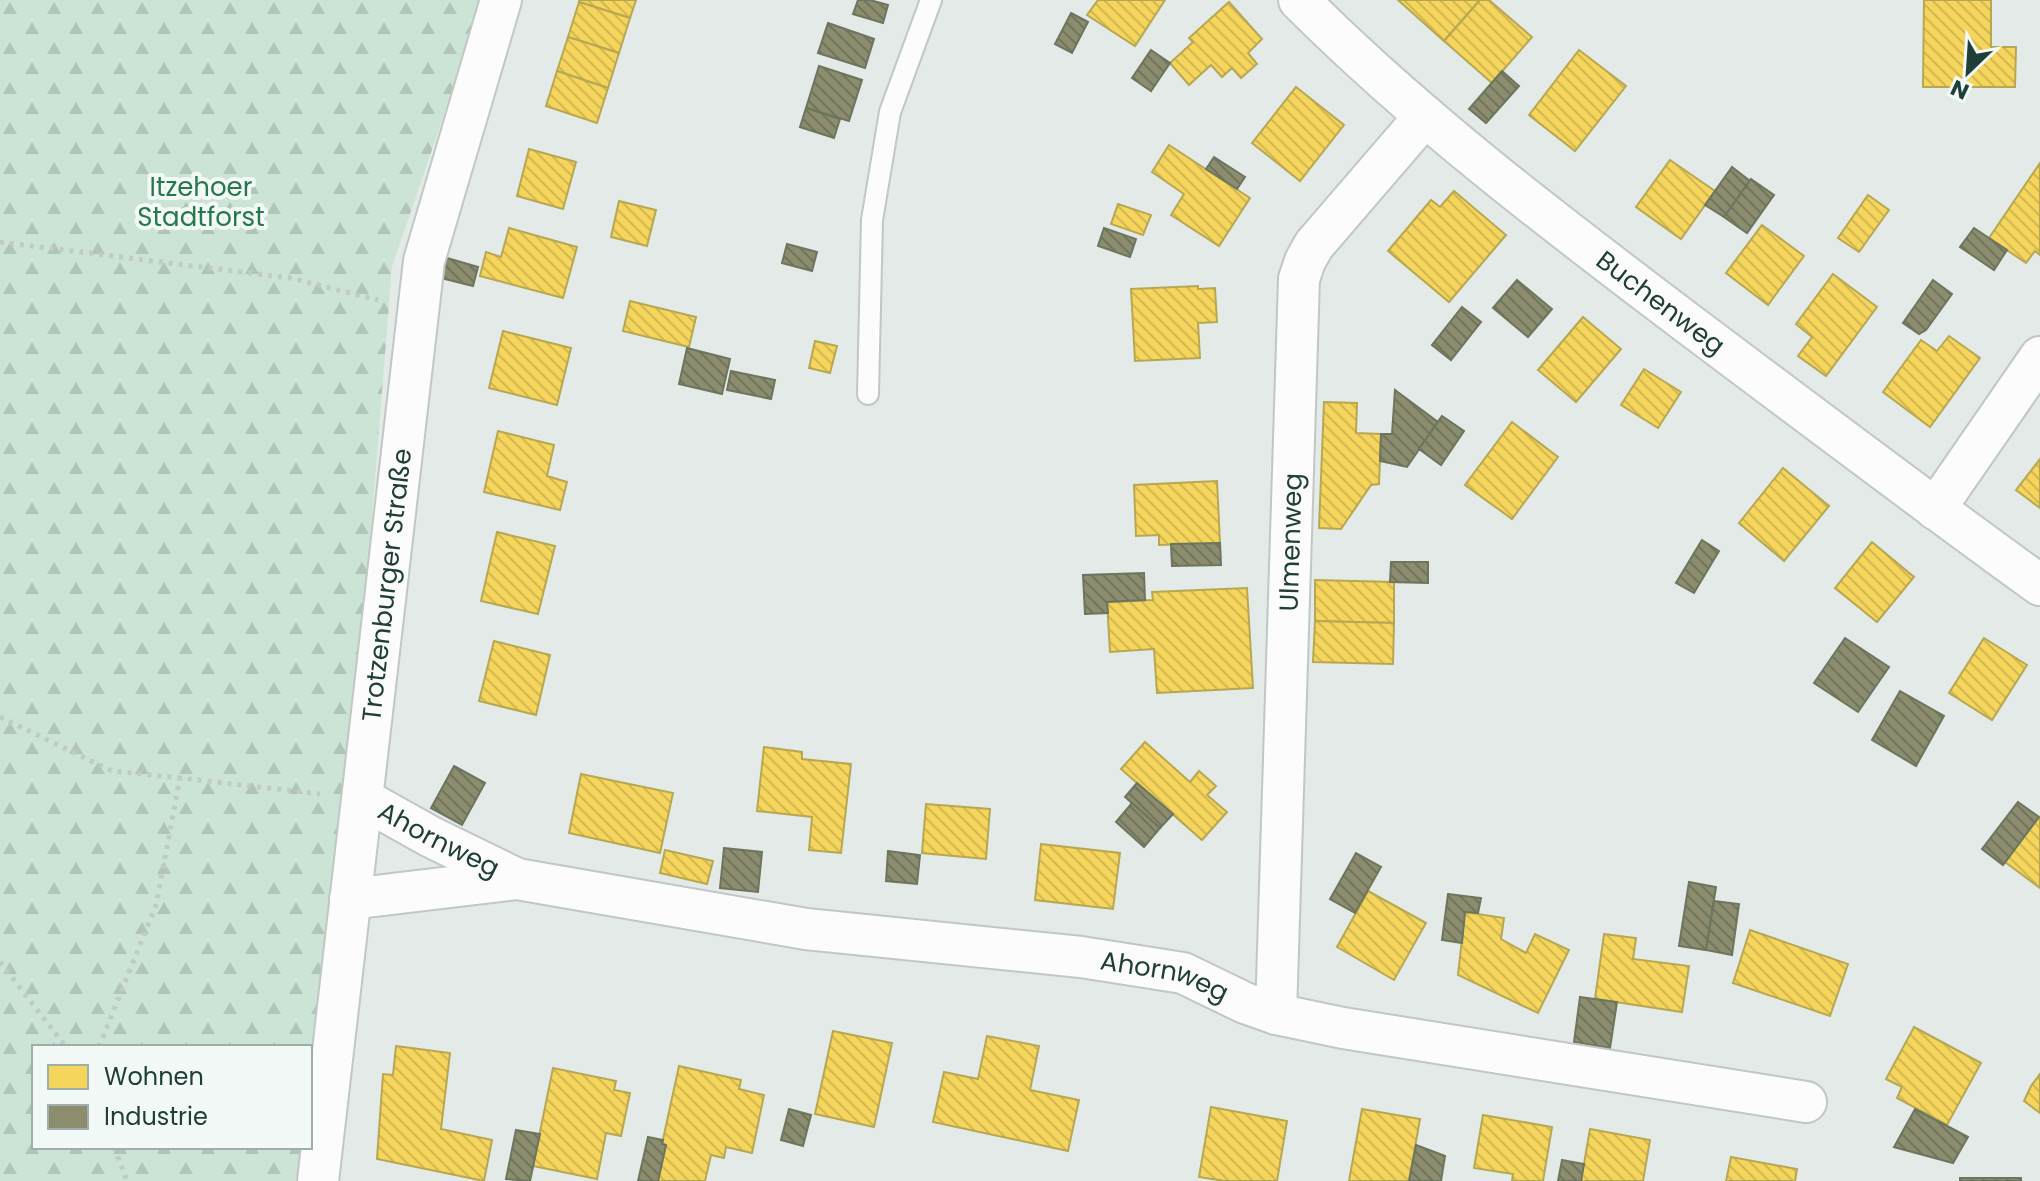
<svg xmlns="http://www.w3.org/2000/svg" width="2040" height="1181" viewBox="0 0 2040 1181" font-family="Poppins,sans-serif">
<defs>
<pattern id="forest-firs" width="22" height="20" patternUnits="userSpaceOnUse" patternTransform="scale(2)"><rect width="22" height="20" fill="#cce4d5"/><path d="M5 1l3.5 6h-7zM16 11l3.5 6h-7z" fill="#afc5b8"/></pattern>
<pattern id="homes-back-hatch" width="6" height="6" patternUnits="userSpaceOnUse" patternTransform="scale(2)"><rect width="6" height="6" fill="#f6d55c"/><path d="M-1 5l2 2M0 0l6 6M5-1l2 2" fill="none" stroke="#d3b851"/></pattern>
<pattern id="industry-back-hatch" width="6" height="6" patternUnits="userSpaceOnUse" patternTransform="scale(2)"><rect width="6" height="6" fill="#8c8c6e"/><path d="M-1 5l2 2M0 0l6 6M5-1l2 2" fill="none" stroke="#72745b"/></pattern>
</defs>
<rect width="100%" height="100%" fill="#e4eae7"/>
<!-- forest -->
<path fill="url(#forest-firs)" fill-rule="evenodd" d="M0,0H483L392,267L368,567L307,1181H0ZM34,1047H310V1147H34Z"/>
<!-- homes -->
<g fill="url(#homes-back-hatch)" stroke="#b6a852" stroke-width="2">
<polygon points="579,0 636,0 630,18 579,2"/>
<polygon points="1098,0 1165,0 1135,46 1087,15"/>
<polygon points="1398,0 1480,0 1444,41"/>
<polygon points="1480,0 1489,0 1532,37 1492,83 1444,41"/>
<polygon points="1924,0 1991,0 1991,47 2016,47 2015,87 1923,87"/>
<polygon points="579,2 630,18 619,53 568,37"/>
<polygon points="1229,2 1262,39 1248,53 1257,64 1241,78 1232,68 1222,77 1211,65 1189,85 1170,63 1193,42 1189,38"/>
<polygon points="568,37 619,53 608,88 557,71"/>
<polygon points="1579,50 1626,86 1575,151 1529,115"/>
<polygon points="557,71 608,88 597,123 546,106"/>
<polygon points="1296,87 1344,125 1300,181 1252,143"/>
<polygon points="1169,145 1250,198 1219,246 1171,215 1184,194 1152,172"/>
<polygon points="529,149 576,162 563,209 517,196"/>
<polygon points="1670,160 1715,191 1681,239 1636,207"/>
<polygon points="2040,163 2040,255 2035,251 2026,263 1989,238"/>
<polygon points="1454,191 1506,235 1449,302 1388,251 1431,200 1440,207"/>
<polygon points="1868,195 1889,210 1859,252 1838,238"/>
<polygon points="619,201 656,210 647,246 611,237"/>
<polygon points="1118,204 1151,215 1143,235 1111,224"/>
<polygon points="1762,225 1804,256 1768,305 1726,273"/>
<polygon points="509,228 577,247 563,298 480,276 486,252 501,257"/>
<polygon points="1833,274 1877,307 1826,376 1798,356 1812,337 1796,324"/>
<polygon points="1198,286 1198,289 1215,288 1217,322 1198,323 1200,358 1135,361 1131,289"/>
<polygon points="630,301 696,317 689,347 623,331"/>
<polygon points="1583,317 1621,349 1576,402 1538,370"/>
<polygon points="503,331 571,348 557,405 489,388"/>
<polygon points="1949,336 1980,358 1930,427 1883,392 1921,340 1937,351"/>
<polygon points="815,341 837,346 830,373 809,368"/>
<polygon points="1644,369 1681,392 1658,428 1621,405"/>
<polygon points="1324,402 1357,403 1356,433 1381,434 1379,484 1371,485 1341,529 1319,528"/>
<polygon points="1512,422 1558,457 1512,519 1465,485"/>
<polygon points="498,431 554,445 547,476 567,482 560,510 484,492"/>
<polygon points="2040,459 2040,508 2016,490"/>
<polygon points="1783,468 1829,506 1784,561 1739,523"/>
<polygon points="1217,481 1220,543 1159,545 1159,535 1136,536 1134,485"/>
<polygon points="497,532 555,546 538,614 481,601"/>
<polygon points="1872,542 1914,577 1877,622 1835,588"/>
<polygon points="1315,580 1394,582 1394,623 1315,621"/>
<polygon points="1247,588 1253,688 1157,693 1154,649 1110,652 1107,602 1153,600 1152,592"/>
<polygon points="1315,621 1394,623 1393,664 1313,662"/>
<polygon points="1984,638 2027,665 1992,720 1949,693"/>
<polygon points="494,641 550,655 536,715 479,701"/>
<polygon points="1145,742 1190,782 1199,771 1216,786 1207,795 1227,812 1202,840 1121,769"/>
<polygon points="764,747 802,752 802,759 851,764 841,853 809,850 812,817 757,811"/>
<polygon points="581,774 673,793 660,853 569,833"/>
<polygon points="926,804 990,809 986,859 922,853"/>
<polygon points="2039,817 2040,818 2040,888 2005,862"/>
<polygon points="1041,844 1120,853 1113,909 1035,900"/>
<polygon points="665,850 713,861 707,884 660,873"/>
<polygon points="1368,891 1426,923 1394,980 1337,947"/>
<polygon points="1465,912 1504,918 1501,939 1526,953 1535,934 1569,950 1538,1013 1458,975"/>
<polygon points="1750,930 1848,964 1830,1016 1733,983"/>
<polygon points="1604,934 1636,938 1633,959 1689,966 1682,1012 1595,999"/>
<polygon points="1914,1027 1981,1063 1947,1125 1897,1098 1902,1087 1886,1079"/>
<polygon points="833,1031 892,1043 874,1127 815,1114"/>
<polygon points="987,1036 1039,1046 1030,1090 1079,1100 1068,1151 933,1122 944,1072 978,1079"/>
<polygon points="396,1046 450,1053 441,1129 492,1140 484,1181 377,1159 383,1074 393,1075"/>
<polygon points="679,1066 741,1080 739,1089 764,1095 752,1153 726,1147 724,1158 711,1155 705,1181 658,1181 666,1145 662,1144"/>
<polygon points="553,1068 616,1081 614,1090 630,1093 621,1136 606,1133 597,1179 533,1166"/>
<polygon points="2040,1074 2040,1113 2024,1101 2031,1086"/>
<polygon points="1211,1107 1287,1121 1277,1181 1225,1181 1199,1177"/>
<polygon points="1362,1109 1420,1119 1409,1181 1349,1181"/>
<polygon points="1483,1115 1552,1127 1543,1181 1512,1181 1513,1174 1474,1168"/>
<polygon points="1590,1129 1650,1140 1643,1181 1581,1181"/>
<polygon points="1731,1157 1797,1169 1795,1181 1726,1181"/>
</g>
<!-- industry -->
<g fill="url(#industry-back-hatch)" stroke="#6c755e" stroke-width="2">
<polygon points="858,0 870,0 888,5 883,23 853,14"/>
<polygon points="1071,13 1088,22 1072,53 1055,44"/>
<polygon points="828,23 874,39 865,68 818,53"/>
<polygon points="1151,50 1170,63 1151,91 1132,78"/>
<polygon points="819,66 862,80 849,121 806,108"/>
<polygon points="1502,71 1519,86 1486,123 1469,109"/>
<polygon points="806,108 840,119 834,138 800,127"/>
<polygon points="1214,157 1245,177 1237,189 1206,169"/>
<polygon points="1732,167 1750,181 1724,217 1705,205"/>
<polygon points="1751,179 1774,195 1747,233 1724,217"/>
<polygon points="1104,228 1136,239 1130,257 1098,246"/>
<polygon points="1974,228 2007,250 1994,270 1960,247"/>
<polygon points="787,244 817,252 812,271 782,263"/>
<polygon points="447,258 478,267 473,286 441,278"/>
<polygon points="1517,280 1552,309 1528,337 1493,308"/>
<polygon points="1933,280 1952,294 1926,330 1919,334 1903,323"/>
<polygon points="1462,307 1481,322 1451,360 1432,345"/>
<polygon points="687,348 730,359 722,394 679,384"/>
<polygon points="731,371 775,380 771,399 727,390"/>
<polygon points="1395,390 1438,422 1407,467 1380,461 1381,434 1392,434"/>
<polygon points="1442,416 1464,431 1441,465 1419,449"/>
<polygon points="1702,540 1719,551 1694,593 1676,583"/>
<polygon points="1220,543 1221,565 1172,566 1171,544"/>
<polygon points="1391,562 1428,562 1428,583 1390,582"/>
<polygon points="1144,573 1145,600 1107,602 1108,613 1085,614 1083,575"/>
<polygon points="1845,638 1889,667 1858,712 1814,683"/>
<polygon points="1900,691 1944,716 1916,766 1872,740"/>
<polygon points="454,766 485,783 462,825 431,808"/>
<polygon points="1137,783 1173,814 1160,828 1125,797"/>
<polygon points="2018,802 2039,817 2003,865 1982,849"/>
<polygon points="1132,803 1160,828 1144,847 1116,822"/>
<polygon points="724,848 762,852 758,892 720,888"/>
<polygon points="888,851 920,855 917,884 886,881"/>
<polygon points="1356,853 1381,867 1355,913 1330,899"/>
<polygon points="1689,882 1716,887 1706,950 1679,946"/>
<polygon points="1448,894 1481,898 1478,913 1465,912 1462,943 1442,940"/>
<polygon points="1714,901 1739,904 1732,955 1706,950"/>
<polygon points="1580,997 1617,1002 1610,1048 1574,1042"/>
<polygon points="789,1109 811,1115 803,1146 781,1140"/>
<polygon points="1915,1109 1968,1137 1953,1163 1894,1147"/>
<polygon points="516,1130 540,1134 530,1181 506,1179"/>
<polygon points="648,1137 663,1140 662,1144 666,1145 658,1181 638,1181"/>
<polygon points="1416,1145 1445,1156 1441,1181 1409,1181"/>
<polygon points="1562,1160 1584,1164 1581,1181 1558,1181"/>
<rect x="1960" y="1178" width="61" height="3"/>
</g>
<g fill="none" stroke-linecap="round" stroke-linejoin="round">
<defs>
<polyline id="lane" points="868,394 872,220 890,112 931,0"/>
<g id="street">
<path id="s1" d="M1299,0C1419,120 1555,223 1690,325C1806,412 1922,500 2040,585"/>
<polyline points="1935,509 2040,357"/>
<path id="s2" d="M363,799L431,837L517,879"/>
<path id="s3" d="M350,899L517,879L806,929L1081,957L1183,973L1245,1003L1276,1014L1343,1028L1806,1102"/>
<path id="s4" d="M1276,1014L1299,279L1305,261L1314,245L1425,116"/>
<path id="s5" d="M318,1181L424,261L501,0"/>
</g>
</defs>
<!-- lane casing -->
<use href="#lane" stroke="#c1c7c4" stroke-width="24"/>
<!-- street casing -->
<use href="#street" stroke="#c1c7c4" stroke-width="44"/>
<!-- path -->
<g stroke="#c0cac8" stroke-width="5" stroke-dasharray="4 6" stroke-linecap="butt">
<polyline points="0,242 290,278 378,300"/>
<polyline points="0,717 112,771 180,778"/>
<polyline points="0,962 66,1047"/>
<polyline points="99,1047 156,905 180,778 320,794"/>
<polyline points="114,1147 127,1181"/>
</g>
<!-- lane -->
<use href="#lane" stroke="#fbfcfb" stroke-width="20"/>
<!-- street -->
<use href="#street" stroke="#fbfcfb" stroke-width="40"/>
</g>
<g text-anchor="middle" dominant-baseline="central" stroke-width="8" stroke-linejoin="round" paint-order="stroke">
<!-- park labels -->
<g font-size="26" fill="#27784d" stroke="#f2f9f6">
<text x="201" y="187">Itzehoer<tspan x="201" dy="30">Stadtforst</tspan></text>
</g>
<!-- street labels -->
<g font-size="26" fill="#203f39" stroke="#f2f9f6">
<text stroke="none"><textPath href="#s1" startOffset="472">Buchenweg</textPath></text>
<text stroke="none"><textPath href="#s4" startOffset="472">Ulmenweg</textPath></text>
<text stroke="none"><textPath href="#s5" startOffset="600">Trotzenburger Straße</textPath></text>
<text stroke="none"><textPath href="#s2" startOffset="86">Ahornweg</textPath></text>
<text stroke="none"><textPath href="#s3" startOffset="824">Ahornweg</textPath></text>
</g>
</g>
<!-- legend -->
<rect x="32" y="1045" width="280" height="104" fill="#f2f9f6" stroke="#9eafaa" stroke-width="2"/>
<rect x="48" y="1065" width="40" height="24" fill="#f6d55c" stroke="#9eafaa" stroke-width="2"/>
<text x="104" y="1085" font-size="24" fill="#203f39">Wohnen</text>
<rect x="48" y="1105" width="40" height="24" fill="#8c8c6e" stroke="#9eafaa" stroke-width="2"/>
<text x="104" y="1125" font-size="24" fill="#203f39">Industrie</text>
<!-- north arrow -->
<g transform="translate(1968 72) rotate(205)" stroke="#f2f9f6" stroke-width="6" paint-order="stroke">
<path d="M0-6L14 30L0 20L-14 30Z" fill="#203f39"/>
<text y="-12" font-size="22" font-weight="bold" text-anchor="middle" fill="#203f39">N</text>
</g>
</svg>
